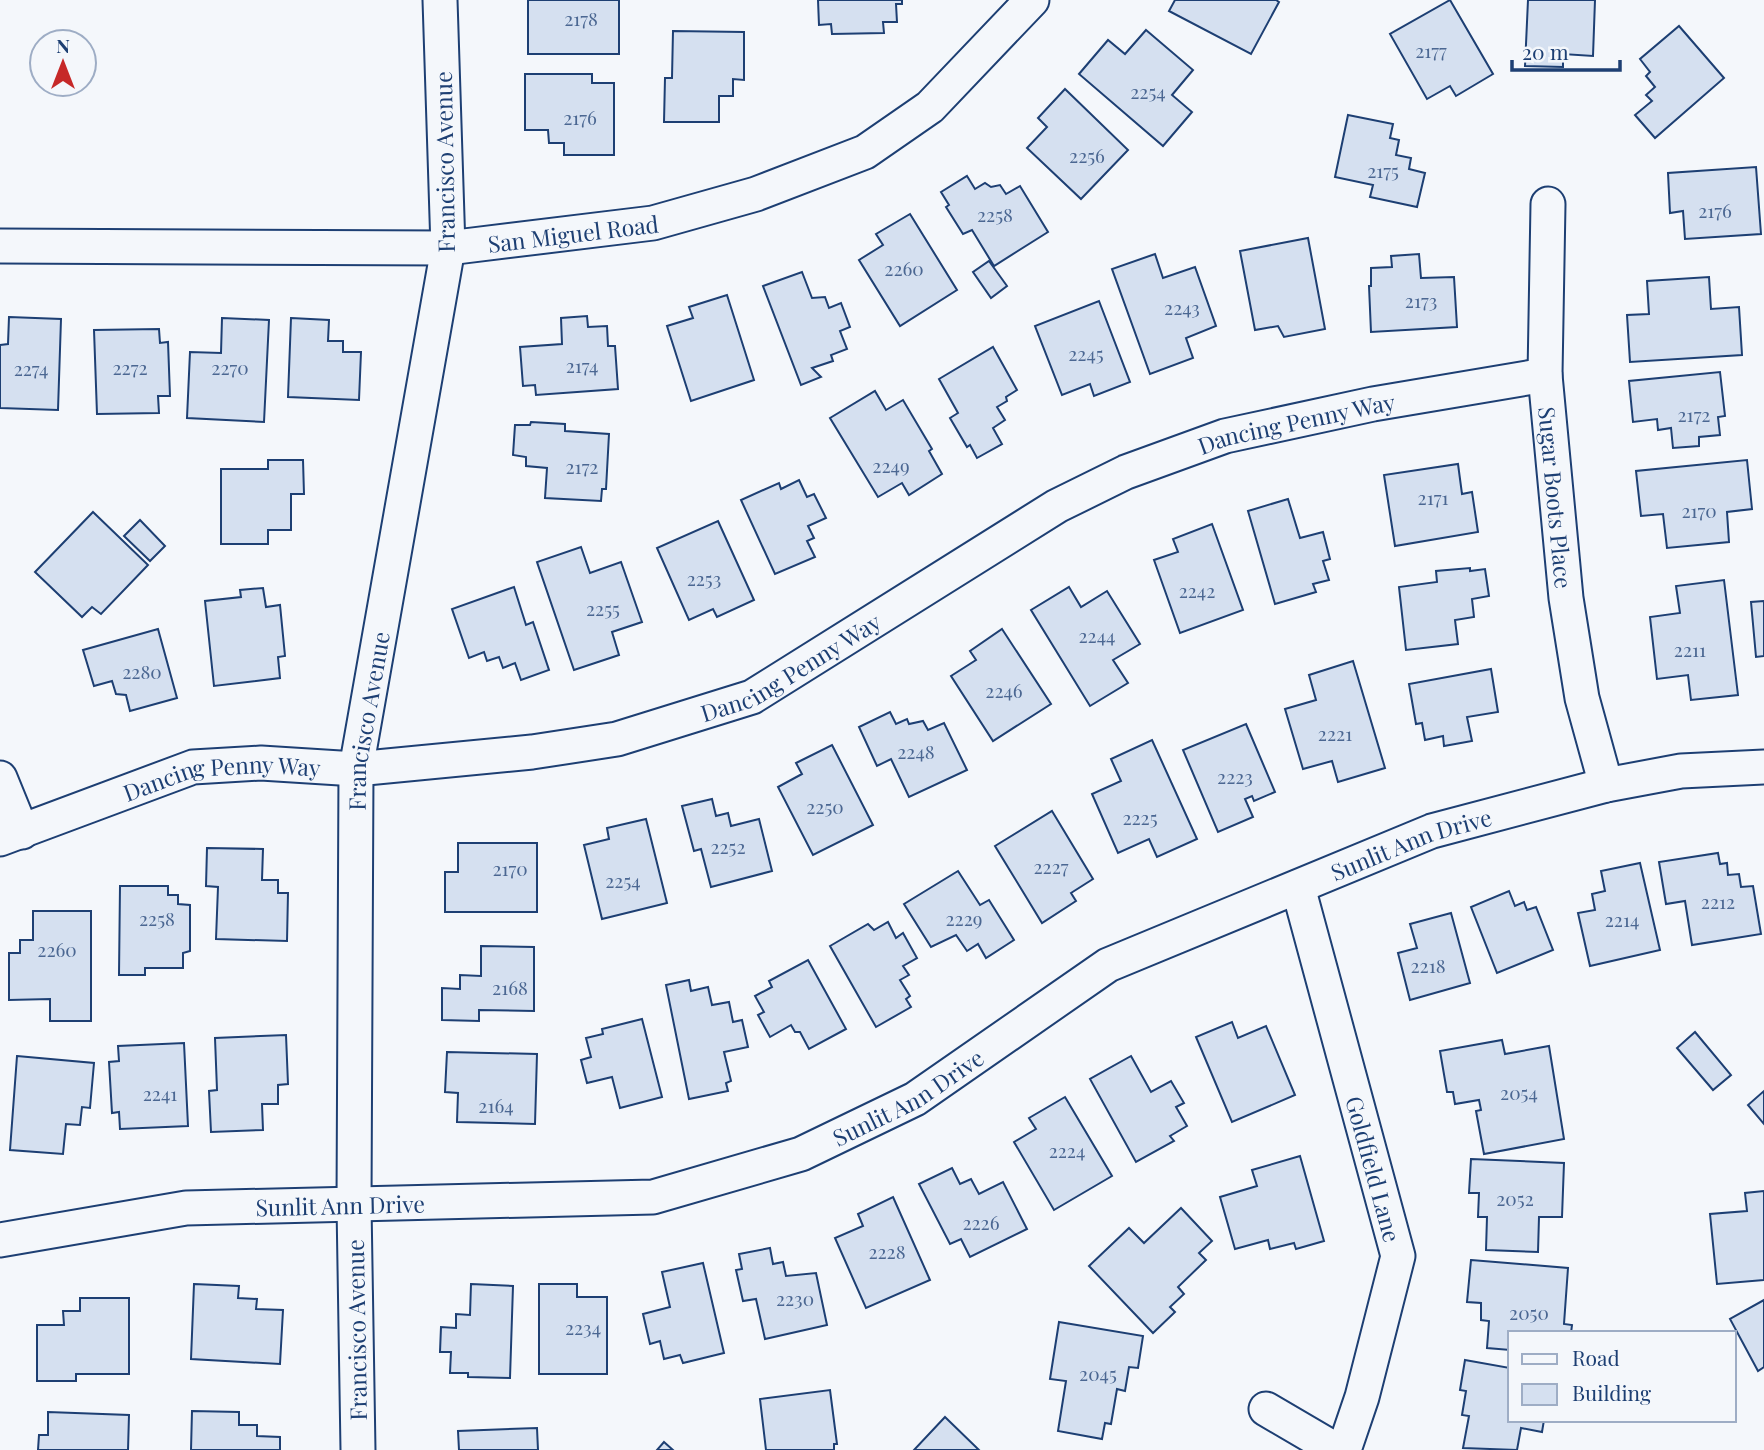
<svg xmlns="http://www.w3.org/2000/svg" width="1764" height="1450" viewBox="0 0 1764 1450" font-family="'Playfair Display',serif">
<rect width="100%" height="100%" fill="#f4f7fb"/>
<!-- building -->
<g fill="#d5e0f0" stroke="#1d3f73" stroke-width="2">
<rect x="528" y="0" width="91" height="54"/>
<polygon points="818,0 902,0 902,4 896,4 897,22 883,22 884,33 832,34 831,24 819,25"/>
<polygon points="1175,0 1276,0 1279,2 1251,54 1169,11"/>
<polygon points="1450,0 1493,74 1456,96 1450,86 1427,99 1390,34"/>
<polygon points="1528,0 1595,0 1593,56 1563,54 1563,67 1525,66"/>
<polygon points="1679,26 1724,78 1655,138 1635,115 1652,101 1646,95 1655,87 1646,76 1650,72 1640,59"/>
<polygon points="1146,30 1193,70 1172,95 1192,112 1163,146 1079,74 1108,40 1125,54"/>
<polygon points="673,31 744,32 744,80 733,79 733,96 719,96 719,122 664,122 665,78 672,78"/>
<polygon points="525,74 592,74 592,83 614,83 614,155 564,155 564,143 549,143 548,130 525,130"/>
<polygon points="1065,89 1128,150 1081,199 1027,148 1047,127 1038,118"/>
<polygon points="1348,115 1393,124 1390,138 1399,140 1396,155 1411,158 1409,169 1425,173 1417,207 1370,197 1373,185 1335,177"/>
<polygon points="1756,167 1761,234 1685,239 1683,211 1670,213 1668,173"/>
<polygon points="967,176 975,189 985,183 991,187 1000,185 1006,194 1020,186 1048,232 994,266 972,230 963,234 946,207 949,205 941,192"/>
<polygon points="910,214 957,290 900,326 859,260 883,245 876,234"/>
<polygon points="1308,238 1325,329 1284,337 1278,326 1255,330 1240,251"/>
<polygon points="1155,254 1163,278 1195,267 1216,326 1186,338 1193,358 1150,374 1112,269"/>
<polygon points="1419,254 1421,278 1454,277 1457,327 1371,332 1369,286 1371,286 1371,268 1392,267 1391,256"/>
<polygon points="989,261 1007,286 991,298 973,272"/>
<polygon points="802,272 812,298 825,297 829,308 841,303 850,327 840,331 847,349 831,355 833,361 812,368 821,377 801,385 763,286"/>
<polygon points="1709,277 1711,309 1739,307 1742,355 1630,362 1627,315 1649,314 1647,281"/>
<polygon points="727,295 754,380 691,401 667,326 693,318 689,307"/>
<polygon points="1099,301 1130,382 1094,396 1090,384 1062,395 1035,326"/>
<polygon points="587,316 588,327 607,326 608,346 615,346 618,389 536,395 535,385 523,386 520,347 562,344 561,318"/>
<polygon points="9,317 61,319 58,410 0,408 0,345 8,344"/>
<polygon points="222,318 269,320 264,422 187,418 190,352 221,353"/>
<polygon points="291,318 329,320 328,341 343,341 343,352 361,352 359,400 288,397"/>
<polygon points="159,329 160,343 168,342 170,396 158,396 159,413 97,414 94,330"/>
<polygon points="993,347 1017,390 1006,397 1007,401 997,407 1005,420 993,428 1002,444 977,458 970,445 967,447 950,418 958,413 939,379"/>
<polygon points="1720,372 1725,416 1718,417 1720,435 1699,437 1699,446 1673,448 1671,428 1658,430 1657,419 1633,422 1629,381"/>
<polygon points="875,391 886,410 903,400 932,449 929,451 942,474 909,495 902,483 878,497 830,418"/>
<polygon points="531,422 565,424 565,431 609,434 606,489 602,489 601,501 545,498 547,468 526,466 526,457 513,455 515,425 530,425"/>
<polygon points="268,460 303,460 304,494 291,494 291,530 268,530 268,544 221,544 221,469 268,469"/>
<polygon points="1747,460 1752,509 1727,512 1729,542 1667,548 1663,514 1641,516 1636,471"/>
<polygon points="1458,464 1462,494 1472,492 1478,532 1395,546 1384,475"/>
<polygon points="799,480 807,497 814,494 826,518 808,526 814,538 807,541 815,557 775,574 741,500 779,483 781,489"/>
<polygon points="1288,499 1300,538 1323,532 1330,559 1323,561 1329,580 1313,584 1316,592 1275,604 1248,511"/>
<polygon points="93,512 148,565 101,614 92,607 82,617 35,572"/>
<polygon points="140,520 165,546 150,561 124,536"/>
<polygon points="718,521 754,600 717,617 713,609 689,620 657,548"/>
<polygon points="1212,524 1243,610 1180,633 1154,560 1178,552 1173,539"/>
<polygon points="581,547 590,573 621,562 642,622 612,632 619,655 574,670 537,562"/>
<polygon points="1470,568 1470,571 1485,569 1489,596 1472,599 1474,617 1455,620 1458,644 1406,650 1399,587 1437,582 1436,571"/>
<polygon points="1724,580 1738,695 1691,700 1688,675 1657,679 1650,617 1680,613 1676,586"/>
<polygon points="514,587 526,625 533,622 549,670 521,680 515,663 503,668 499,657 487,661 484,652 469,658 452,609"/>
<polygon points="1069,587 1081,607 1107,591 1140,644 1113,660 1128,683 1090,706 1031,610"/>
<polygon points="263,588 266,607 280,605 285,656 278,657 280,678 214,686 205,601 241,597 240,590"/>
<polygon points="1764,601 1764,656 1756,657 1751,602"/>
<polygon points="158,629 177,698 130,711 126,695 116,694 112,681 94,686 83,650"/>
<polygon points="1002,629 1051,704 993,741 951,676 976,660 970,651"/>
<polygon points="1353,661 1385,768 1338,782 1332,761 1303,769 1285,709 1316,700 1309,675"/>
<polygon points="1491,669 1498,712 1467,717 1472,741 1444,746 1443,736 1425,740 1422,723 1416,724 1409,684"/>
<polygon points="890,712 896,724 907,719 909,724 923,721 928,730 944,723 967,770 909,797 891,759 877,766 859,727"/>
<polygon points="1246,724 1275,792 1254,801 1252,796 1245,799 1253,817 1218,832 1183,750"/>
<polygon points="1152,740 1197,839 1157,857 1149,839 1118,853 1092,794 1121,781 1111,759"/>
<polygon points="832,745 873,825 813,855 778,787 802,774 796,763"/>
<polygon points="712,799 716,816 728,813 731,826 759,819 772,871 711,887 701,849 694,851 682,806"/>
<polygon points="1052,811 1093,879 1071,893 1076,901 1042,923 995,846"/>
<polygon points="646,819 667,903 602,919 584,845 609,839 607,828"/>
<polygon points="458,843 537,843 537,912 445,912 445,872 458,872"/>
<polygon points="207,848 263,849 262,880 278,880 278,893 288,893 287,941 216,939 218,887 206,886"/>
<polygon points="1718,853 1720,864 1727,863 1728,875 1739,874 1741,887 1753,886 1761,934 1692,945 1685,901 1666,904 1659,862"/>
<polygon points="1640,863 1660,950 1590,966 1578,913 1595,910 1592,894 1605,891 1601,871"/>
<polygon points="958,871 980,905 989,900 1014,940 986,958 978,944 967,951 956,935 931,947 904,904"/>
<polygon points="120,886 168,886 168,895 178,895 178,904 190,905 190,951 183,953 183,968 145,968 145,975 119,975"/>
<polygon points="1509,891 1515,906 1524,902 1527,910 1536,907 1553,950 1497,973 1471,907"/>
<polygon points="33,911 91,911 91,1021 50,1021 50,999 9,1000 9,953 20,953 20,940 33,940"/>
<polygon points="1451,913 1470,983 1410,1000 1398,953 1417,948 1410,924"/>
<polygon points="888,922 896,938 903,933 917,958 903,966 909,975 900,980 910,996 906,999 911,1007 876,1027 830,946 868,924 874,930"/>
<polygon points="481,946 534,947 534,1011 479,1010 479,1021 442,1020 442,988 460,989 460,975 481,976"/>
<polygon points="808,960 846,1029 809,1049 800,1032 795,1032 791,1025 770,1037 758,1015 764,1012 755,996 772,987 769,981"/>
<polygon points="689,980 691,991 708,987 712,1005 729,1002 733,1022 742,1020 748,1047 724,1052 731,1081 726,1083 728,1091 689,1099 666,985"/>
<polygon points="642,1019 662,1097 620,1108 612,1077 587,1083 581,1060 591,1057 586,1038 603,1034 602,1029"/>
<polygon points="1232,1022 1238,1038 1266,1026 1295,1095 1232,1122 1196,1037"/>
<polygon points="1695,1032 1731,1075 1713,1090 1677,1048"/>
<polygon points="286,1035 288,1084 278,1085 278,1104 262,1104 263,1130 211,1132 209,1091 217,1090 215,1038"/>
<polygon points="1502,1040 1505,1054 1549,1046 1564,1139 1484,1154 1476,1111 1481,1110 1479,1100 1455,1104 1453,1092 1447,1092 1440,1051"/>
<polygon points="184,1043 188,1126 120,1129 119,1112 112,1113 109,1062 119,1061 118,1046"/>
<polygon points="447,1052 537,1054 535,1124 457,1122 458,1093 445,1092"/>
<polygon points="17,1056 94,1063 90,1108 82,1107 80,1125 66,1124 63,1154 10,1150"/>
<polygon points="1131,1056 1151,1092 1171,1081 1184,1103 1176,1107 1187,1126 1170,1136 1174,1141 1136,1162 1090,1079"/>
<polygon points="1764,1091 1764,1124 1748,1105"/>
<polygon points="1065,1097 1112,1176 1054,1210 1014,1142 1036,1129 1029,1118"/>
<polygon points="1300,1156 1324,1241 1296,1249 1294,1243 1270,1249 1268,1240 1235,1249 1220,1197 1257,1186 1252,1170"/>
<polygon points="1471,1159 1564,1163 1562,1217 1539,1217 1538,1252 1486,1250 1487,1217 1478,1217 1479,1193 1469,1193"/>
<polygon points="952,1168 960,1184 971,1179 979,1194 1003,1182 1027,1229 970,1257 961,1239 950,1244 919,1184"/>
<polygon points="1764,1191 1764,1280 1717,1284 1710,1214 1747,1211 1745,1193"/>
<polygon points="893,1197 930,1280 866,1308 835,1238 863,1226 858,1214"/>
<polygon points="1181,1208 1212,1241 1199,1253 1206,1260 1178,1287 1184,1294 1170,1307 1175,1312 1153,1333 1089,1266 1129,1228 1144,1243"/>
<polygon points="770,1248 773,1264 783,1262 786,1276 816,1273 827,1325 765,1339 756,1299 743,1301 736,1270 742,1269 739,1254"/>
<polygon points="1471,1260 1568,1268 1564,1324 1572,1325 1571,1333 1510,1333 1510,1350 1487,1348 1489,1321 1481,1320 1481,1303 1467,1302"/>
<polygon points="703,1263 724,1353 683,1363 680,1355 664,1359 660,1341 650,1344 643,1314 670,1307 662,1272"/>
<polygon points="194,1284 239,1286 238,1298 257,1299 256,1309 283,1310 280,1364 191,1359"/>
<polygon points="471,1284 513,1286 510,1378 468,1377 468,1373 450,1373 451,1352 440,1352 441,1327 456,1328 456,1314 470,1315"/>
<polygon points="539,1284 577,1284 577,1297 607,1297 607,1374 539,1374"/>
<polygon points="80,1298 129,1298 129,1374 76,1374 76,1381 37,1381 37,1325 64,1325 63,1311 80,1311"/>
<polygon points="1764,1300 1764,1367 1758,1371 1730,1319"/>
<polygon points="1059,1322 1143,1336 1138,1368 1129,1367 1125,1391 1117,1389 1111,1424 1105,1423 1102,1439 1058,1431 1066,1381 1050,1379"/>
<polygon points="1465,1360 1510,1368 1510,1420 1544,1420 1542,1432 1521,1428 1517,1450 1463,1448 1469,1416 1462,1415 1466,1391 1460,1390"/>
<polygon points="830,1390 837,1444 834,1444 834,1450 766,1450 760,1399"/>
<polygon points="192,1411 239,1412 239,1425 257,1425 257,1436 280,1437 280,1450 191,1450"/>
<polygon points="48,1412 129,1415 128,1450 38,1450 39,1435 48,1435"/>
<polygon points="945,1417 979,1450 914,1450"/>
<polygon points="537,1428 538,1450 459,1450 458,1431"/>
<polygon points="664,1442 673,1450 657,1450"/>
</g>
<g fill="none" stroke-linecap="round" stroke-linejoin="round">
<defs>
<g id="street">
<path id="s1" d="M1548,204L1545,375L1566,598L1582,698L1606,785"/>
<path id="s2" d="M0,246L448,248L653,223L756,194L865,152L930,107L1032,0"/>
<polyline points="0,778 22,832"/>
<path id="s3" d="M0,839L193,767L261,763L356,769L532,752L617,739L752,697L1057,506L1126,472L1225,436L1373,404L1545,375"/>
<path id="s4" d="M1298,887L1398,1256L1362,1397L1344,1450"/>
<path id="s5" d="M0,1240L186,1208L653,1197L801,1154L915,1099L1108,965L1432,831L1606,785L1681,771L1764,767"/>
<polyline points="1266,1409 1336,1450"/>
<path id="s6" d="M358,1450L354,1205L356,769L448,248L440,0"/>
</g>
</defs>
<!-- street casing -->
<use href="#street" stroke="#1d3f73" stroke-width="37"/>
<!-- street -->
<use href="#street" stroke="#f4f7fb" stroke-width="33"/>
</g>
<g text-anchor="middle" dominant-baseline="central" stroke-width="5" stroke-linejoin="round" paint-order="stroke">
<!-- number labels -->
<g font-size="19" fill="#4b6792">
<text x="581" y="18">2178</text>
<text x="1431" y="50">2177</text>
<text x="1148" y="91">2254</text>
<text x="580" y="117">2176</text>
<text x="1087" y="155">2256</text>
<text x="1383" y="170">2175</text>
<text x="1715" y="210">2176</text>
<text x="995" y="214">2258</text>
<text x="904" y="268">2260</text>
<text x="1421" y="300">2173</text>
<text x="1182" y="307">2243</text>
<text x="1086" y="353">2245</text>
<text x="582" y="365">2174</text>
<text x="130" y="367">2272</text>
<text x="230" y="367">2270</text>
<text x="31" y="368">2274</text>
<text x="1694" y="414">2172</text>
<text x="891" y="465">2249</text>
<text x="582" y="466">2172</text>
<text x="1433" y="497">2171</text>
<text x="1699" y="510">2170</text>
<text x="704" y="578">2253</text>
<text x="1197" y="590">2242</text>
<text x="603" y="608">2255</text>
<text x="1097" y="635">2244</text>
<text x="1690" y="649">2211</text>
<text x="142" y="671">2280</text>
<text x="1004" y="690">2246</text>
<text x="1335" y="733">2221</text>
<text x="916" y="751">2248</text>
<text x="1235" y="776">2223</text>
<text x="825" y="806">2250</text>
<text x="1140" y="817">2225</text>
<text x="728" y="846">2252</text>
<text x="1051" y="866">2227</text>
<text x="510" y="868">2170</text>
<text x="623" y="880">2254</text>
<text x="1718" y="901">2212</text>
<text x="157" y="918">2258</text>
<text x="964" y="918">2229</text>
<text x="1622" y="919">2214</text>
<text x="57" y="949">2260</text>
<text x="1428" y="965">2218</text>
<text x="510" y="987">2168</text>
<text x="1519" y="1092">2054</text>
<text x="160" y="1093">2241</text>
<text x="496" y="1105">2164</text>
<text x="1067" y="1150">2224</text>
<text x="1515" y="1198">2052</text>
<text x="981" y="1222">2226</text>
<text x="887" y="1251">2228</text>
<text x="795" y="1298">2230</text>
<text x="1529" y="1312">2050</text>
<text x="583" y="1327">2234</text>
<text x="1098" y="1373">2045</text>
</g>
<!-- street labels -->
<g font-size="23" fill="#1d3f73" stroke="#f4f7fb">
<text transform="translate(444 162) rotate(-91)">Francisco Avenue</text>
<text stroke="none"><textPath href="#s2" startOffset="574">San Miguel Road</textPath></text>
<text stroke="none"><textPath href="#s3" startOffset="1388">Dancing Penny Way</textPath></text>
<text stroke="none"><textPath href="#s1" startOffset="294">Sugar Boots Place</textPath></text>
<text stroke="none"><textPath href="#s3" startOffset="821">Dancing Penny Way</textPath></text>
<text stroke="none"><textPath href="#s6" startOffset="730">Francisco Avenue</textPath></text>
<text stroke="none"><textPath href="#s3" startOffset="233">Dancing Penny Way</textPath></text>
<text stroke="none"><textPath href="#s5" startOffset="1498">Sunlit Ann Drive</textPath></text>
<text stroke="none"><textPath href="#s5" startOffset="931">Sunlit Ann Drive</textPath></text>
<text stroke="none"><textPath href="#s4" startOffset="292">Goldfield Lane</textPath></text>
<text stroke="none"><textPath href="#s5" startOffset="343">Sunlit Ann Drive</textPath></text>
<text transform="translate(356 1330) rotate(-91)">Francisco Avenue</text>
</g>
</g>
<!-- legend -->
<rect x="1508" y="1331" width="228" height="91" fill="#f4f7fb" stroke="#9eadc5" stroke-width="2"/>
<rect x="1522" y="1354" width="35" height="10" fill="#f4f7fb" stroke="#9eadc5" stroke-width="2"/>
<text x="1572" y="1366" font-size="21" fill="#1d3f73">Road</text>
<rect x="1522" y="1384" width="35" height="21" fill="#d5e0f0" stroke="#9eadc5" stroke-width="2"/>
<text x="1572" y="1401" font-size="21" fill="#1d3f73">Building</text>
<!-- north arrow -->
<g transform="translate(63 63)"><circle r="33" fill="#f4f7fb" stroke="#9eadc5" stroke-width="2"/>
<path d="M0-5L12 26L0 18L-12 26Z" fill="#c62828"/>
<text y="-10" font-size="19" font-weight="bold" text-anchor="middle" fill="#1d3f73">N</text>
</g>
<!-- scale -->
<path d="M1512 60v10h108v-10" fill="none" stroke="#1d3f73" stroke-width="3.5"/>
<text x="1522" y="60" font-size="21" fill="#1d3f73" stroke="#f4f7fb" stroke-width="5" paint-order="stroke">20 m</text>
</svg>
